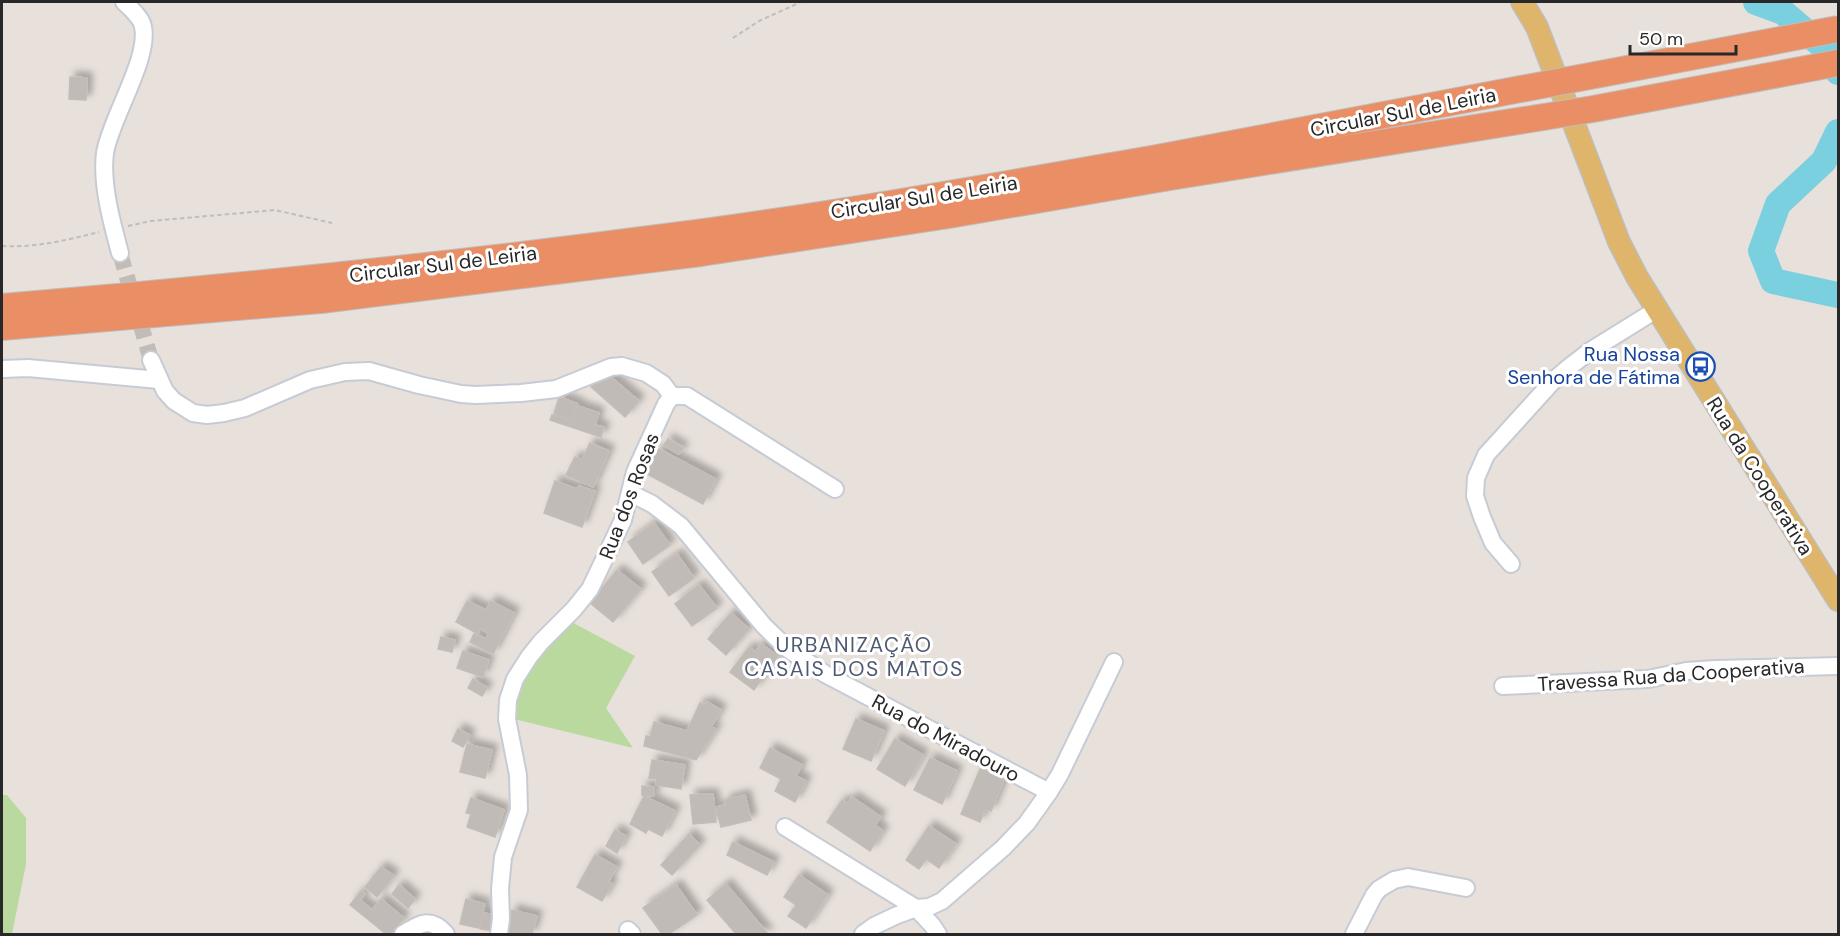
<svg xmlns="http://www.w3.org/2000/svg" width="1840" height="936" viewBox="0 0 1840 936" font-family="'DM Sans',sans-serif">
<defs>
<filter id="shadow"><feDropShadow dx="5.5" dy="-5.5" stdDeviation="3" flood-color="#0004"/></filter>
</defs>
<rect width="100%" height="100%" fill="#e8e1db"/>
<!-- green -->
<g fill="#b9d99e">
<polygon points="568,620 635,656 606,708 633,748 510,718 518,680"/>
<polygon points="2,795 7,795 26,818 26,864 12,934 2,934"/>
</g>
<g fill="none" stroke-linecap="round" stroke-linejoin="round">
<!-- river -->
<g stroke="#7ad0df" stroke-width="26">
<polyline points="1756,2 1783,12 1827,50 1838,72"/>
<polyline points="1838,132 1824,161 1778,204 1761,251 1773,281 1838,295"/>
</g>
</g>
<!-- building -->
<g fill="#c1bbb8" stroke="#c3bdb5" stroke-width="1.5" filter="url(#shadow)">
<polygon points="70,77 87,78 86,100 69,99"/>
<polygon points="604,371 639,401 625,417 591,387"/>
<polygon points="559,397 578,404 572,421 554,414"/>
<polygon points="578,406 599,413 595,425 604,427 601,437 550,420 552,415 573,422"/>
<polygon points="668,439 683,448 679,454 664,445"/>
<polygon points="590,443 609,451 593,487 566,475 575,457 582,460"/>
<polygon points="659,449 716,479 703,504 645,473"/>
<polygon points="555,481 577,489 579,486 595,491 582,527 544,513"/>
<polygon points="654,523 670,545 643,564 628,542"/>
<polygon points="677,554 694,578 669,596 652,572"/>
<polygon points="617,570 641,589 613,622 590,603"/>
<polygon points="699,585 717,608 692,626 675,604"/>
<polygon points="467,601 486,610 491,601 514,613 493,654 470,642 474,634 486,639 489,633 480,628 478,634 456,622"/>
<polygon points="731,613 749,629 726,655 708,639"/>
<polygon points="441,637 455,640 452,652 438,649"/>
<polygon points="761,644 778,656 754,690 730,672 749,647 755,652"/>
<polygon points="463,651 489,660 483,677 457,668"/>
<polygon points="473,679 487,688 482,696 468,688"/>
<polygon points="707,702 721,710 711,727 716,729 696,760 644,746 646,736 650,737 654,722 687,731 700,703 705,705"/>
<polygon points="856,719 884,731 871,761 843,749"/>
<polygon points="458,729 470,735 463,747 452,741"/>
<polygon points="895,739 923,755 905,786 877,769"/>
<polygon points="467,744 492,750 485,778 460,772"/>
<polygon points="770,748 802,765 796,776 806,781 795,802 775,791 781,779 760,768"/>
<polygon points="930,758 957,771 942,804 914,790"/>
<polygon points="652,760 685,765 681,789 656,785 657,779 649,778"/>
<polygon points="980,769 1004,779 991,811 985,809 980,822 961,814"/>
<polygon points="642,786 654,787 654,796 642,795"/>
<polygon points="713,794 716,822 693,824 690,795"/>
<polygon points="745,795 751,820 721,827 716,807 726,805 725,800"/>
<polygon points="644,796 675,811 662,836 648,829 646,833 630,824"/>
<polygon points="852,797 881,817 875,825 883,831 870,851 827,822 842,800 847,804"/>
<polygon points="471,798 504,810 495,837 467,827 471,814 466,813"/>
<polygon points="929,826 956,844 939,868 926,859 919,869 906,860"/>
<polygon points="615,830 626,836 617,853 606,846"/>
<polygon points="689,834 700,845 672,875 661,865"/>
<polygon points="733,842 774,862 767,875 727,855"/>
<polygon points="595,855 617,867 608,882 612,884 602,901 577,887"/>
<polygon points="381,867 394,876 377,897 365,887"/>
<polygon points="799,875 828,895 806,928 788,916 796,905 784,897"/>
<polygon points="726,884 768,934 736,934 707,900"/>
<polygon points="399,885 415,899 408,908 392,894"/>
<polygon points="676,885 697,915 669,934 662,934 643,908"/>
<polygon points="361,891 365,894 360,900 377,914 370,921 350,905"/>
<polygon points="381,899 404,918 391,934 386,934 370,921 378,913 373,909"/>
<polygon points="466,899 485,904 479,928 460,924"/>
<polygon points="512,910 537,916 532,934 506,934"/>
<polygon points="483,913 495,915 493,931 480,929"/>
</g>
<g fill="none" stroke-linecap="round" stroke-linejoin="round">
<!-- minor-tunnel -->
<polyline stroke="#c2bcb7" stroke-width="16" stroke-dasharray="16 8" stroke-linecap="butt" points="120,253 151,360"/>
<defs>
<g id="minor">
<path d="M120,253C112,223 101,184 105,153C110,120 150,58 143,27C142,18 130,8 124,2"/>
<polyline points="151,360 165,391 174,401 193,413 207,415 224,413 245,408 310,380 345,372 369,371 419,385 461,394 476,395 521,393 556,389 611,367 622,366 646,373 663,384 672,396"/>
<polyline points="2,369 28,368 159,380"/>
<polyline points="630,493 652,504 681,526 764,626 788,649 825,674 1049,792"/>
<polyline points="1511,564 1493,543 1482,517 1475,496 1476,478 1486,455 1554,380 1568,368 1590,351 1656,310"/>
<polyline points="1503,686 1648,679 1686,671 1715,669 1838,666"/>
<polyline points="785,827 916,908 932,925 938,934"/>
<polyline points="628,930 632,934"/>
<path d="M403,934C420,924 430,916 446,934"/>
<polyline points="499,934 501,919 500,889 503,857 519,810 518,775 507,719 508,700 515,679 529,657 541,642 574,609 590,589 623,520 635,472 666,404 672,396 687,396 835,489"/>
<polyline points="863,934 874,926 895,916 916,908 929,907 942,901 1003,848 1027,823 1049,792 1060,774 1114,662"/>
<polyline points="1354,934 1374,895 1379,889 1394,880 1408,877 1466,888"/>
</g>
<polyline id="major" points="1522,2 1537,27 1619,242 1637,277 1838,600"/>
<g id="highway">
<path d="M2,307C231,288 460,264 689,234C846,213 1002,185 1157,158"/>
<polyline points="2,327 321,300 701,253 949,215 1164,178"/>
</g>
</defs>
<!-- minor casing -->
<use href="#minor" stroke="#c6cbd4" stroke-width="20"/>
<!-- major casing -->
<use href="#major" stroke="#bebebe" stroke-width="24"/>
<!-- highway casing -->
<use href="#highway" stroke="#bebebe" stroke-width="28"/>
<!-- path -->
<g stroke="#bebebe" stroke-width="2" stroke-dasharray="4.5 3" stroke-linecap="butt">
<polyline points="733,38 759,21 801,2"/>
<polyline points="128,226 151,221 275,210 332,223"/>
<path d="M2,246C34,248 68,240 99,232"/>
</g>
<!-- minor -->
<use href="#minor" stroke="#fff" stroke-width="16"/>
<!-- major -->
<use href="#major" stroke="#deb56a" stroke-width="21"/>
<!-- highway -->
<use href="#highway" stroke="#ea8f65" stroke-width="26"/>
<defs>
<g id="highway-bridge">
<polyline points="1157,158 1838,29"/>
<polyline points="1164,178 1593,109 1838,63"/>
</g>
</defs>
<!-- highway-bridge casing -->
<use href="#highway-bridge" stroke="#bebebe" stroke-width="28" stroke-linecap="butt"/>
<!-- highway-bridge -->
<use href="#highway-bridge" stroke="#ea8f65" stroke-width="26"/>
</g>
<!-- icons -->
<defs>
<symbol id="bus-ring" viewBox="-11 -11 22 22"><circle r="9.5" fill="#fff" stroke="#1a4fb4" stroke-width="1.5"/><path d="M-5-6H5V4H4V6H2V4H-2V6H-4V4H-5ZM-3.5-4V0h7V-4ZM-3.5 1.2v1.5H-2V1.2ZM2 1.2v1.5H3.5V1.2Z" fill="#1a4fb4"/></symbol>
</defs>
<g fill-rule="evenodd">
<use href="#bus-ring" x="1684" y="350" width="33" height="33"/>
</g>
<g text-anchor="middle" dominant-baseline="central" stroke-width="6" stroke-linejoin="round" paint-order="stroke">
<!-- street labels -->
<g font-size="20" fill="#282828" stroke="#fff">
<text transform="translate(1403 112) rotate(-11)">Circular Sul de Leiria</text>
<text transform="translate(924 197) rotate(-9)">Circular Sul de Leiria</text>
<text transform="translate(443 264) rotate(-7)">Circular Sul de Leiria</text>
<text transform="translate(1760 476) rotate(58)">Rua da Cooperativa</text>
<text transform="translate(629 496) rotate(-69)">Rua dos Rosas</text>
<text transform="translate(1671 675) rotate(-4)">Travessa Rua da Cooperativa</text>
<text transform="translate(946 738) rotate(28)">Rua do Miradouro</text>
</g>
<!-- transit labels -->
<g font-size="20" fill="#164399" stroke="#fff" text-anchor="end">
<text x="1680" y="354">Rua Nossa<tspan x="1680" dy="23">Senhora de Fátima</tspan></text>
</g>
<!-- neighbourhood labels -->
<g font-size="21" letter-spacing="1.5" fill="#4e5972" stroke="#fff">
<text x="854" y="645">URBANIZAÇÃO<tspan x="854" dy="24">CASAIS DOS MATOS</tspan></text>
</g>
</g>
<!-- border -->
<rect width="1840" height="936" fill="none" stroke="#282828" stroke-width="6"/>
<!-- scale -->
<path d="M1630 45v9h106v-9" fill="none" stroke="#282828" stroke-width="3"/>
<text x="1639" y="45" font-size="18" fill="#282828" stroke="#ffffff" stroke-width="4.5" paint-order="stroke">50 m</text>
</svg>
